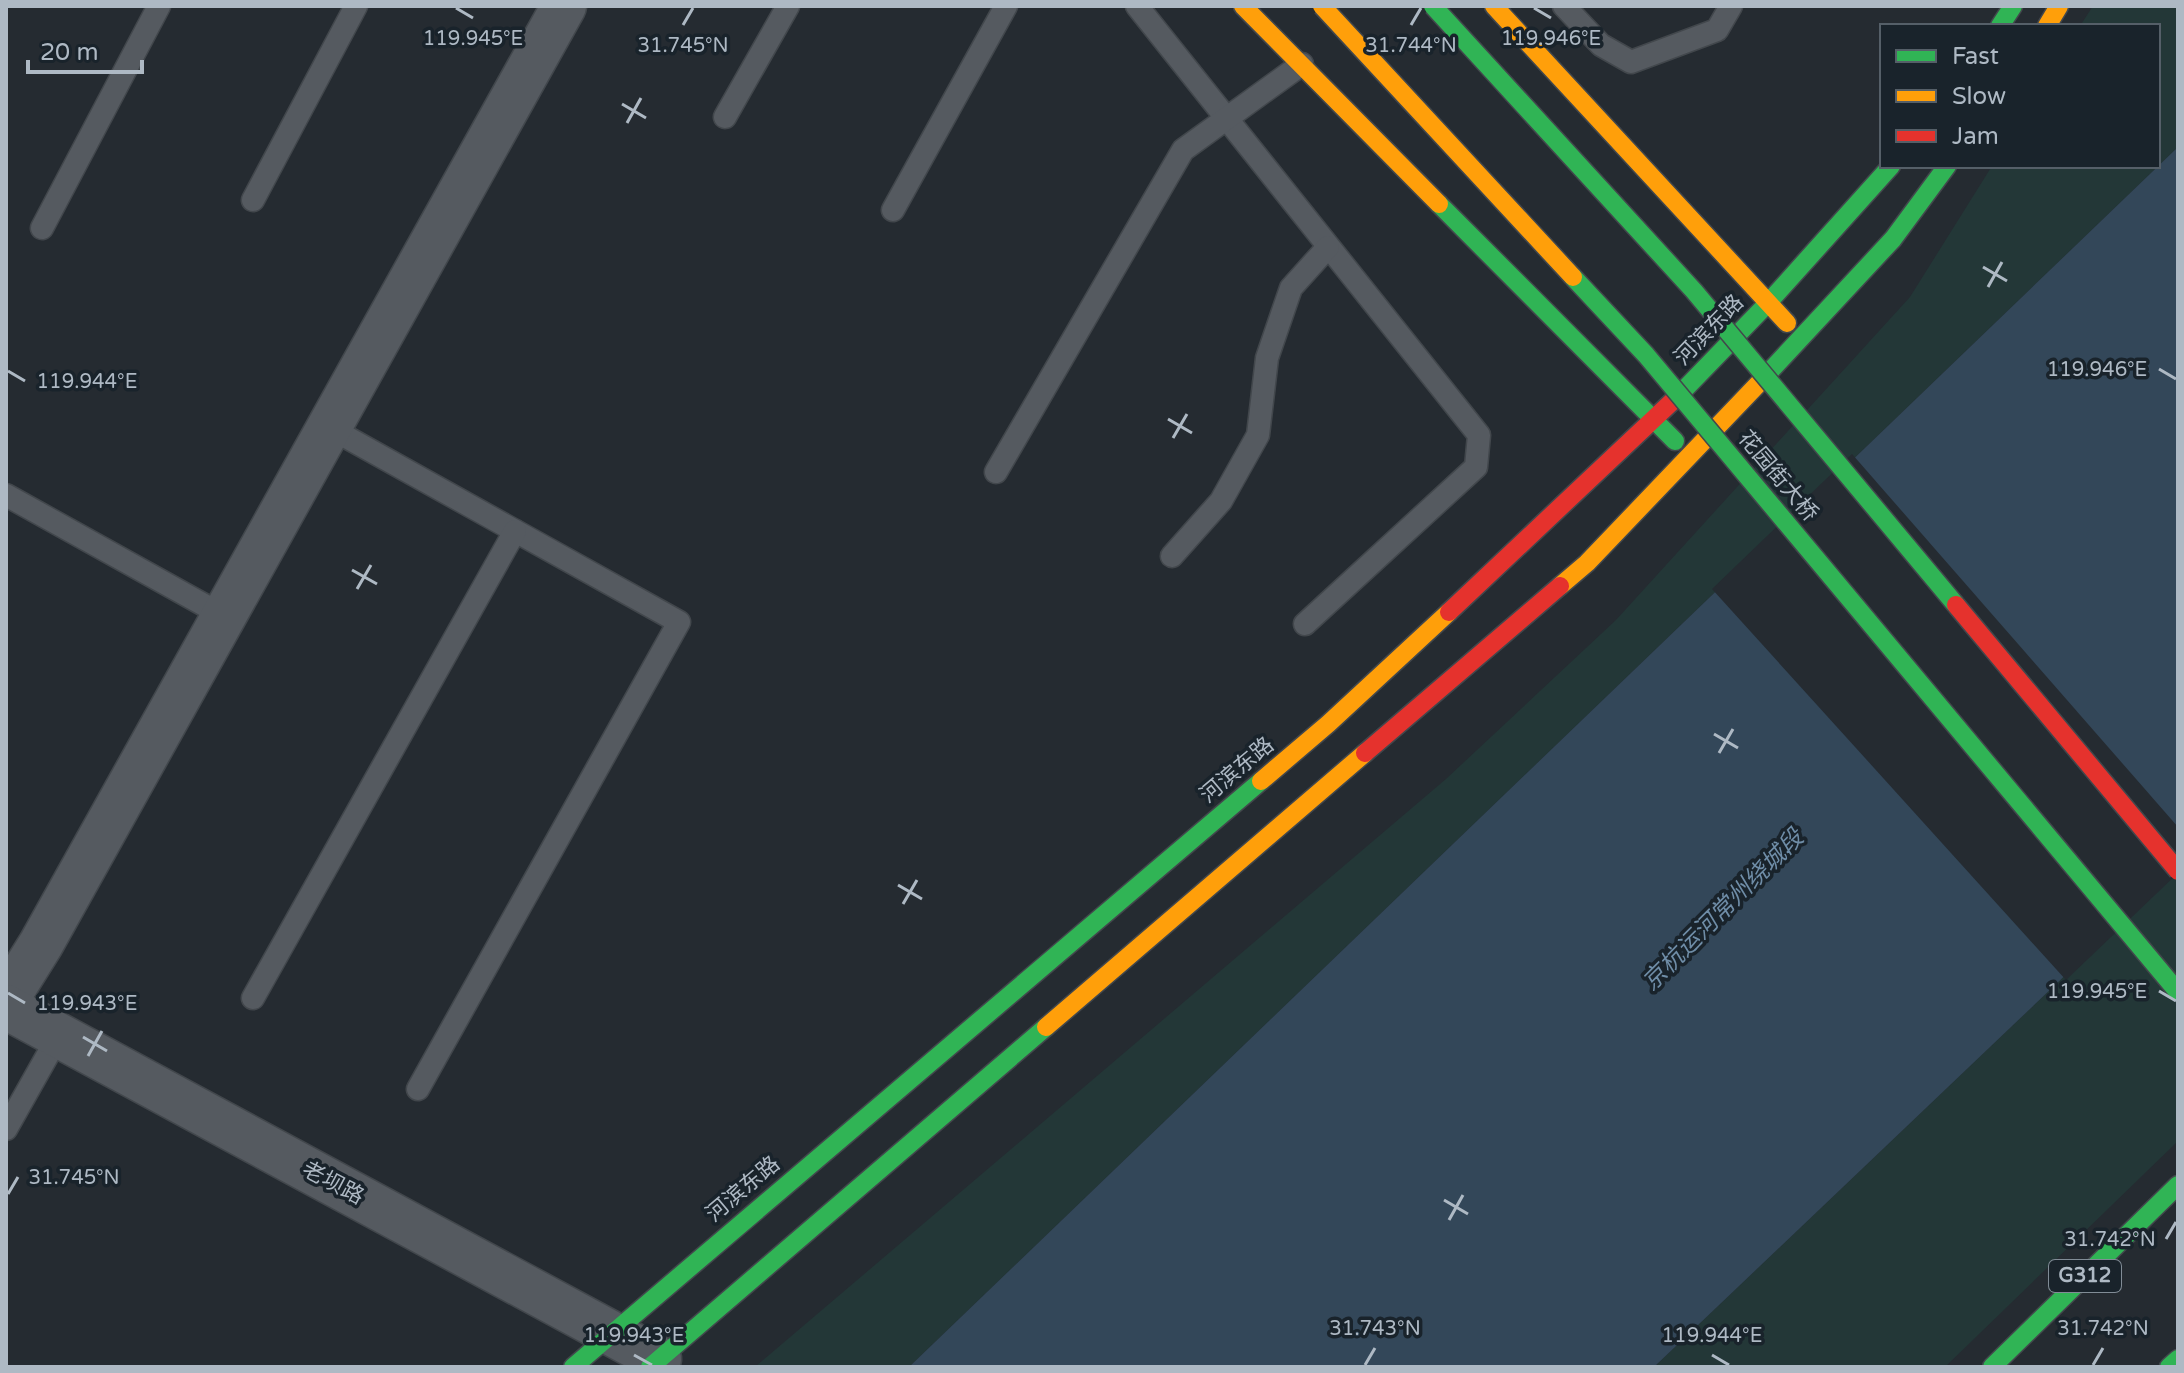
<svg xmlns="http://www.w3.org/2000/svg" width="2184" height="1373" viewBox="0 0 2184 1373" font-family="'Varela Round','Noto Sans SC',sans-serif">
<rect width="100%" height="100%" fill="#252b31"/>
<!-- green -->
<g fill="#233737">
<polygon points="2093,6 2178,6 2178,147 909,1367 755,1367 1446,779 1616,620 1910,297 1992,166 2158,166 2158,26 2080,26"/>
<polygon points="2178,868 2178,1141 1945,1367 1654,1367"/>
</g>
<!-- water -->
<polygon fill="#334759" points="2178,147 2178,868 1654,1367 909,1367"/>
<!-- pier -->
<polygon fill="#252b31" points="1852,454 2178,827 2178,873 2066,980 1712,589"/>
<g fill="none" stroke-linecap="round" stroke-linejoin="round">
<defs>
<g id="lane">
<polyline points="1137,6 1479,435 1476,467 1305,624"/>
<polyline points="1564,6 1601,45 1631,62 1717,30 1731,6"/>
<polyline points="725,117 788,6"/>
<polyline points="253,200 356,6"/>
<polyline points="893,210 1006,6"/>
<polyline points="42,228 159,6"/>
<polyline points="330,428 679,622 418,1089"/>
<polyline points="996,472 1183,150 1302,64"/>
<polyline points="6,495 224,616"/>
<polyline points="1172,556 1221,501 1258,435 1267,358 1291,288 1328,247"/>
<polyline points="253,998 515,531"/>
<polyline points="6,1129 59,1035"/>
</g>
<g id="street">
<polyline points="6,1000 41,944 564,6"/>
<polyline points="6,1007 659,1359"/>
</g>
<g id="fast">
<polyline points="2000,26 2013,6"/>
<polyline points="1439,204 1675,441"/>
<polyline points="1759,383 1893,239 1947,166"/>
<polyline points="1678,396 1768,303 1891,166"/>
<polyline points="573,1367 1261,781"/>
<polyline points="650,1367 1046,1027"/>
<polyline points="1992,1367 2178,1185"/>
<polyline points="2169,1367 2178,1359"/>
</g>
<g id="slow">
<polyline points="1243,6 1439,204"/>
<polyline points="1494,6 1787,323"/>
<polyline points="2047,26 2059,6"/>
<polyline points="1560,586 1587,563 1759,383"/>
<polyline points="1261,781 1328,724 1449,612"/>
<polyline points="1046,1027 1365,753"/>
</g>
<g id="jam">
<polyline points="1449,612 1678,396"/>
<polyline points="1365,753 1560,586"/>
</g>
</defs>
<!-- lane casing -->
<use href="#lane" stroke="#42474c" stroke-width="25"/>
<!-- street casing -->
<use href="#street" stroke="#42474c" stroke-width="47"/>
<!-- fast casing -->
<use href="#fast" stroke="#42474c" stroke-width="21"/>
<!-- slow casing -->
<use href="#slow" stroke="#42474c" stroke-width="21"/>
<!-- jam casing -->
<use href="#jam" stroke="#42474c" stroke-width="21"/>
<!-- lane -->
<use href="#lane" stroke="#555a60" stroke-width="22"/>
<!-- street -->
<use href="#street" stroke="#555a60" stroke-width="44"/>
<!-- fast -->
<use href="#fast" stroke="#30b455" stroke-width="18"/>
<!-- slow -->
<use href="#slow" stroke="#ff9f0a" stroke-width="18"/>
<!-- jam -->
<use href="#jam" stroke="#e5322d" stroke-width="18"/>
<defs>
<g id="fast-bridge">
<polyline points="1433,6 1694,291 1956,605"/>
<polyline points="1573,277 1646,355 2178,992"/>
</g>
<polyline id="slow-bridge" points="1322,6 1573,277"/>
<polyline id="jam-bridge" points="1956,605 2178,871"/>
</defs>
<!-- fast-bridge casing -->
<use href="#fast-bridge" stroke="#42474c" stroke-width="21" stroke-linecap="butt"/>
<!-- slow-bridge casing -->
<use href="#slow-bridge" stroke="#42474c" stroke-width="21" stroke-linecap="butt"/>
<!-- jam-bridge casing -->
<use href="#jam-bridge" stroke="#42474c" stroke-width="21" stroke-linecap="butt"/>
<!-- fast-bridge -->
<use href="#fast-bridge" stroke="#30b455" stroke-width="18"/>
<!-- slow-bridge -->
<use href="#slow-bridge" stroke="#ff9f0a" stroke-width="18"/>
<!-- jam-bridge -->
<use href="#jam-bridge" stroke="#e5322d" stroke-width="18"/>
</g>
<!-- ticks -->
<path fill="none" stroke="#aeb9c4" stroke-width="3" d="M456,8L473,18M1534,8L1551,18M683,25L693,8M1411,25L1421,8M622,104L646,118M627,123L641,98M1983,267L2007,281M1988,287L2002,262M2159,369L2176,379M8,371L25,381M1168,419L1192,433M1173,438L1187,414M352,570L377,584M357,589L371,565M1714,734L1738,748M1719,753L1733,729M898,885L922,899M903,904L917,880M2159,991L2176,1001M8,993L25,1003M83,1037L107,1051M88,1056L102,1031M8,1194L18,1177M1444,1200L1468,1214M1449,1220L1463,1195M2166,1239L2176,1222M634,1355L652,1365M1712,1355L1729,1365M1365,1365L1375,1348M2093,1365L2103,1348"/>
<g text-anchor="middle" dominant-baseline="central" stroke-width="7" stroke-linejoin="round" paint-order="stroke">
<!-- shield labels -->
<rect fill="#19232b" stroke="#818c96" stroke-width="2" x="2049" y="1260" width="72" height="32" rx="6"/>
<g font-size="20" font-weight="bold" fill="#aeb9c4">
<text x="2085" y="1276">G312</text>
</g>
<!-- street labels -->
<g font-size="22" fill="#aeb9c4" stroke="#19232b">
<text transform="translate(1709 330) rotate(-46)">河滨东路</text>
<text transform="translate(1778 476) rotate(50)">花园街大桥</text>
<text transform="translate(1237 770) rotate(-40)">河滨东路</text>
<text transform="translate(333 1183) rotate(28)">老坝路</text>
<text transform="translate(743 1189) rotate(-40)">河滨东路</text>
</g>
<!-- water labels -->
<g font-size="24" font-style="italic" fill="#6f8da7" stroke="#19232b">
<text transform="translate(1723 910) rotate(-45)">京杭运河常州绕城段</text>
</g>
</g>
<g font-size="20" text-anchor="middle" fill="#aeb9c4" stroke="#19232b" stroke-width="7" stroke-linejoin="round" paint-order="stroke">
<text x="473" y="45">119.945°E</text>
<text x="1551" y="45">119.946°E</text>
<text x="683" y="52">31.745°N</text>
<text x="1411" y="52">31.744°N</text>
<text x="2097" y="376">119.946°E</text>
<text x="87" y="388">119.944°E</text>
<text x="2097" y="998">119.945°E</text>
<text x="87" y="1010">119.943°E</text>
<text x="74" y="1184">31.745°N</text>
<text x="2110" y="1246">31.742°N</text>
<text x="1375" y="1335">31.743°N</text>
<text x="2103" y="1335">31.742°N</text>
<text x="634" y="1342">119.943°E</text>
<text x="1712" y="1342">119.944°E</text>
</g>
<!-- border -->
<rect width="2184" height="1373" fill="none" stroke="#aeb9c4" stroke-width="16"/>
<!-- legend -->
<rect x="1880" y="24" width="280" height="144" fill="#19232b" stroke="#555f68" stroke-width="2"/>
<rect x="1896" y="50" width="40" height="12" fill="#30b455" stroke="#555f68" stroke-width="2"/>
<text x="1952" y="64" font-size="24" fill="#aeb9c4">Fast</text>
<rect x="1896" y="90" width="40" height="12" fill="#ff9f0a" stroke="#555f68" stroke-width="2"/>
<text x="1952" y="104" font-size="24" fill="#aeb9c4">Slow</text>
<rect x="1896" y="130" width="40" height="12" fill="#e5322d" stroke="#555f68" stroke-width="2"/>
<text x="1952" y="144" font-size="24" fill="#aeb9c4">Jam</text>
<!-- scale -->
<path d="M28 60v12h114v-12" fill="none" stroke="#aeb9c4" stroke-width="4"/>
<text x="40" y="60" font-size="24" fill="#aeb9c4" stroke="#19232b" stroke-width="6" paint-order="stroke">20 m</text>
</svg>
